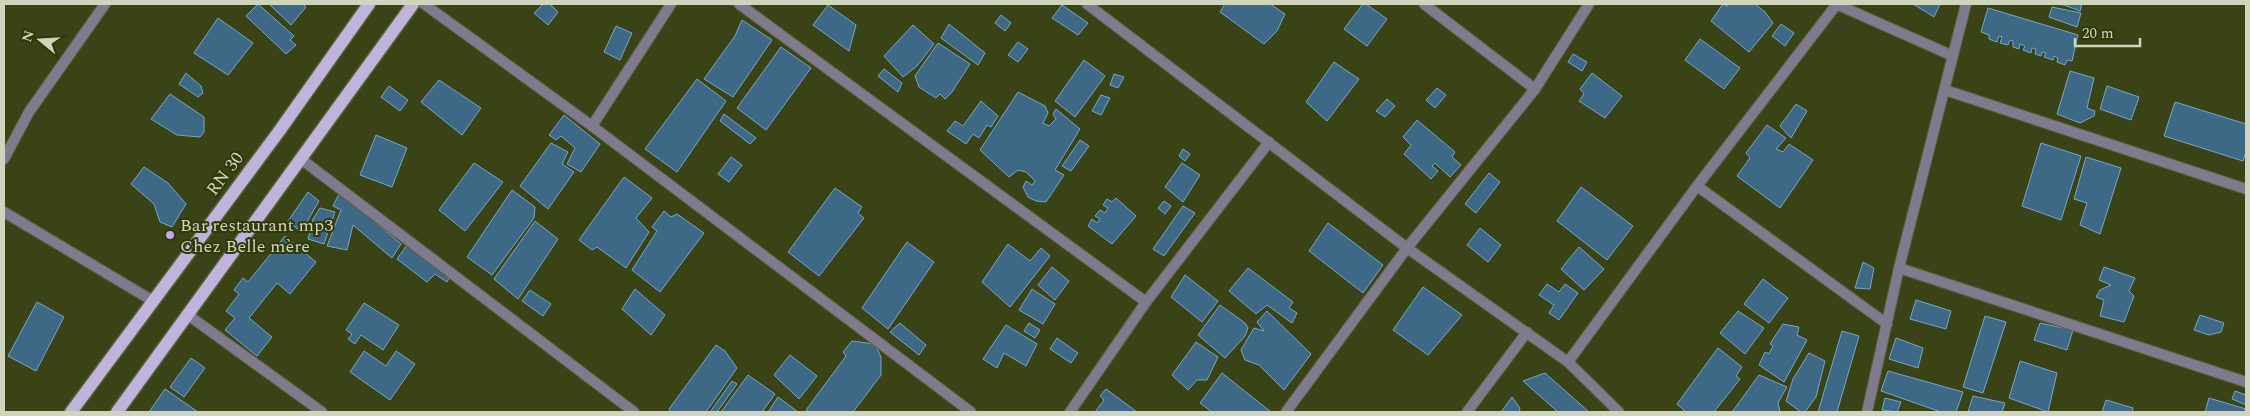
<svg xmlns="http://www.w3.org/2000/svg" width="2250" height="416" viewBox="0 0 2250 416" font-family="Spectral,serif">
<rect width="100%" height="100%" fill="#3a4315"/>
<!-- building -->
<g fill="#3d6987" stroke="#79a7c7">
<polygon points="258,4 294,36 290,40 296,45 286,54 246,16"/>
<polygon points="269,4 303,4 306,7 291,25"/>
<polygon points="543,4 550,4 558,12 548,25 534,13"/>
<polygon points="1225,4 1270,4 1285,14 1277,31 1264,44 1220,12"/>
<polygon points="1363,4 1366,4 1387,19 1367,46 1344,29"/>
<polygon points="1723,4 1727,6 1728,4 1755,4 1765,12 1773,23 1749,52 1711,21"/>
<polygon points="1913,4 1940,4 1934,17"/>
<polygon points="2050,4 2082,4 2080,11 2064,5"/>
<polygon points="828,5 856,25 849,51 813,25"/>
<polygon points="1062,5 1088,23 1078,35 1052,18"/>
<polygon points="2052,7 2081,13 2077,27 2049,17"/>
<polygon points="1988,8 2078,35 2072,61 2067,60 2065,65 2057,62 2058,58 2054,56 2053,60 2044,57 2046,53 2042,52 2041,56 2035,54 2036,49 2032,48 2031,53 2023,50 2025,46 2020,44 2019,49 2013,47 2013,41 2010,40 2008,45 2000,43 2002,37 1999,36 1997,42 1989,39 1989,35 1981,32"/>
<polygon points="1001,15 1011,23 1005,31 995,23"/>
<polygon points="218,18 253,43 228,75 194,53"/>
<polygon points="742,20 772,40 733,97 704,79 735,36"/>
<polygon points="949,24 985,53 978,65 941,38"/>
<polygon points="1781,24 1794,33 1785,46 1772,36"/>
<polygon points="913,25 934,44 917,66 903,77 884,56"/>
<polygon points="616,26 632,33 620,60 604,52"/>
<polygon points="1700,39 1740,68 1724,89 1685,60"/>
<polygon points="1018,42 1028,49 1018,62 1008,55"/>
<polygon points="938,43 970,64 952,92 945,99 940,94 936,98 919,87 915,76"/>
<polygon points="781,47 811,68 766,130 737,108"/>
<polygon points="1573,54 1587,62 1582,71 1568,62"/>
<polygon points="1084,60 1105,76 1075,117 1055,101"/>
<polygon points="1334,62 1359,79 1327,121 1306,102"/>
<polygon points="884,69 902,83 898,92 878,76"/>
<polygon points="2070,71 2094,78 2087,108 2095,111 2094,116 2080,123 2057,114"/>
<polygon points="186,73 201,86 203,93 198,97 179,84"/>
<polygon points="1592,73 1622,96 1605,118 1579,101 1584,94 1580,89"/>
<polygon points="1114,74 1124,77 1118,88 1110,85"/>
<polygon points="697,79 726,101 677,172 645,149"/>
<polygon points="439,80 481,108 462,135 421,102"/>
<polygon points="389,86 408,100 400,111 381,97"/>
<polygon points="2107,86 2139,97 2131,120 2100,109"/>
<polygon points="1437,88 1446,95 1435,108 1426,100"/>
<polygon points="1018,92 1045,106 1048,113 1043,123 1049,126 1056,119 1053,114 1056,109 1080,129 1055,170 1064,175 1046,202 1036,201 1028,197 1023,187 1026,181 1032,185 1035,181 1026,172 1018,170 1009,177 980,150"/>
<polygon points="170,94 204,117 204,132 200,137 177,135 151,119"/>
<polygon points="1101,95 1110,98 1101,115 1092,111"/>
<polygon points="1387,99 1395,106 1385,117 1376,111"/>
<polygon points="981,101 998,116 991,127 987,125 979,138 973,134 966,144 947,131 955,121 963,126"/>
<polygon points="2175,102 2246,124 2246,152 2243,161 2164,136"/>
<polygon points="1796,104 1807,111 1791,138 1780,126"/>
<polygon points="724,114 756,138 750,144 720,121"/>
<polygon points="564,115 600,144 581,172 567,164 575,148 561,136 556,140 549,135"/>
<polygon points="1417,120 1455,152 1452,157 1461,165 1450,177 1435,163 1432,166 1438,171 1431,179 1404,154 1411,145 1403,137"/>
<polygon points="1767,125 1786,138 1776,149 1783,152 1789,144 1813,160 1780,208 1737,176 1750,158 1746,153"/>
<polygon points="376,135 407,148 392,187 360,175"/>
<polygon points="1080,140 1089,146 1071,171 1062,166"/>
<polygon points="551,143 568,152 562,164 574,172 548,209 520,186"/>
<polygon points="2041,143 2081,156 2061,220 2022,206"/>
<polygon points="1183,149 1190,154 1185,161 1179,156"/>
<polygon points="731,157 742,165 729,182 718,174"/>
<polygon points="2086,157 2121,168 2100,234 2080,225 2087,203 2074,199"/>
<polygon points="474,163 503,182 465,231 439,210"/>
<polygon points="1182,163 1200,175 1183,202 1165,187"/>
<polygon points="144,167 168,183 186,204 172,227 160,222 154,204 131,184"/>
<polygon points="1489,173 1500,182 1476,213 1465,204"/>
<polygon points="624,177 652,198 636,218 649,232 626,268 597,247 592,250 579,240"/>
<polygon points="1581,187 1633,226 1607,260 1557,221"/>
<polygon points="835,188 862,207 858,213 864,218 819,276 788,252"/>
<polygon points="512,190 535,207 534,218 492,275 467,257"/>
<polygon points="308,192 319,201 301,232 288,221"/>
<polygon points="340,192 401,244 392,258 353,225 347,250 327,246 341,210 333,206"/>
<polygon points="1116,198 1136,216 1112,244 1088,226 1092,219 1097,223 1100,219 1095,216 1100,210 1105,213 1108,208 1103,205 1107,199 1112,202"/>
<polygon points="1164,201 1171,206 1165,214 1158,208"/>
<polygon points="1183,206 1195,213 1164,256 1153,249"/>
<polygon points="320,208 335,212 324,244 308,239 313,219"/>
<polygon points="664,211 671,217 677,214 704,233 660,292 632,270 657,231 652,227"/>
<polygon points="535,221 558,239 518,299 494,279"/>
<polygon points="1328,223 1383,265 1363,293 1309,251"/>
<polygon points="1480,228 1501,245 1488,262 1467,245"/>
<polygon points="285,236 316,262 290,294 277,283 249,318 272,337 257,356 225,330 235,318 226,311 239,294 234,290 243,278 248,282"/>
<polygon points="907,242 934,262 888,329 862,308"/>
<polygon points="1008,244 1030,261 1041,248 1050,256 1010,307 982,282"/>
<polygon points="407,245 450,276 447,282 435,274 427,282 397,259"/>
<polygon points="1579,247 1604,269 1584,290 1561,269"/>
<polygon points="1863,262 1874,268 1870,289 1855,288"/>
<polygon points="1052,267 1069,281 1055,300 1038,285"/>
<polygon points="2104,267 2135,278 2129,291 2134,296 2124,322 2100,316 2104,300 2096,297 2100,290 2111,285 2099,280"/>
<polygon points="1248,268 1293,302 1289,308 1297,313 1292,323 1267,305 1256,314 1229,291"/>
<polygon points="1185,275 1218,301 1202,322 1171,297"/>
<polygon points="1763,279 1788,298 1769,323 1744,304"/>
<polygon points="1547,284 1559,292 1565,284 1578,293 1559,320 1549,313 1554,305 1539,295"/>
<polygon points="1423,287 1462,315 1428,355 1393,330"/>
<polygon points="635,289 665,315 651,335 622,309"/>
<polygon points="1032,289 1055,304 1043,324 1019,310"/>
<polygon points="530,290 551,304 543,316 522,301"/>
<polygon points="1916,300 1951,311 1946,329 1910,319"/>
<polygon points="37,302 64,317 36,371 8,356"/>
<polygon points="364,303 399,325 383,350 361,335 355,344 348,339 352,334 346,330"/>
<polygon points="1220,305 1245,323 1248,328 1245,336 1225,358 1198,335"/>
<polygon points="1267,311 1311,354 1284,390 1259,365 1245,360 1241,350 1254,328 1264,331 1257,322"/>
<polygon points="1738,311 1764,328 1745,354 1720,333"/>
<polygon points="2200,315 2224,323 2221,332 2209,335 2194,330"/>
<polygon points="1985,316 2006,322 1983,393 1963,387"/>
<polygon points="900,323 926,345 919,355 890,332"/>
<polygon points="1029,323 1040,330 1035,338 1024,331"/>
<polygon points="2040,323 2073,330 2067,350 2034,340"/>
<polygon points="1783,324 1799,327 1797,335 1807,340 1784,382 1759,365 1765,352 1769,354 1773,346 1770,344"/>
<polygon points="1006,325 1037,344 1026,366 1004,353 997,368 983,359"/>
<polygon points="1842,331 1859,336 1837,412 1818,412"/>
<polygon points="1057,338 1078,353 1071,363 1050,349"/>
<polygon points="1896,338 1923,348 1918,368 1889,359"/>
<polygon points="852,341 875,344 881,357 881,375 853,412 809,412 806,410 846,356 843,352"/>
<polygon points="1196,342 1218,357 1207,380 1197,380 1188,390 1172,375"/>
<polygon points="716,345 725,351 737,368 706,412 671,412 669,409"/>
<polygon points="1718,348 1742,367 1736,376 1740,379 1714,412 1686,412 1677,404"/>
<polygon points="364,351 386,366 396,351 415,364 390,400 350,372"/>
<polygon points="1809,353 1825,361 1816,397 1805,412 1801,412 1786,401 1793,379"/>
<polygon points="790,355 817,376 799,399 774,375"/>
<polygon points="191,358 205,368 184,397 170,387"/>
<polygon points="2020,361 2057,373 2048,412 2009,398"/>
<polygon points="1888,371 1963,392 1956,412 1941,412 1881,391"/>
<polygon points="1222,373 1271,412 1212,412 1200,403"/>
<polygon points="1545,373 1589,412 1558,412 1523,381"/>
<polygon points="748,375 775,394 762,412 721,412"/>
<polygon points="1759,375 1787,387 1778,403 1780,412 1732,412"/>
<polygon points="732,381 737,384 717,412 710,412"/>
<polygon points="165,389 198,412 149,412"/>
<polygon points="1106,389 1137,412 1095,412 1104,400 1100,396"/>
<polygon points="2235,391 2246,395 2246,405 2232,399"/>
<polygon points="1973,396 2005,403 2002,412 1968,412"/>
<polygon points="778,397 798,412 768,412"/>
<polygon points="1512,397 1520,408 1519,412 1501,412"/>
<polygon points="1885,398 1901,402 1897,412 1882,410"/>
<polygon points="2209,398 2246,409 2246,412 2205,412"/>
<polygon points="2106,400 2133,408 2132,412 2102,412"/>
</g>
<g fill="none" stroke-linecap="round" stroke-linejoin="round">
<defs>
<g id="street">
<polyline points="424,4 592,126 971,412"/>
<polyline points="739,4 1146,302"/>
<polyline points="1087,4 1407,248 1568,362 1619,412"/>
<polyline points="1424,4 1535,89"/>
<polyline points="1836,4 1953,56"/>
<polyline points="1945,90 2246,189"/>
<polyline points="592,126 671,4"/>
<polyline points="4,159 29,112 105,4"/>
<polyline points="301,159 634,412"/>
<polyline points="1697,186 1887,324"/>
<polyline points="4,212 153,301"/>
<polyline points="1899,268 2246,382"/>
<polyline points="188,315 322,412"/>
<polyline points="1568,362 1697,186 1837,4"/>
<polyline points="1070,412 1146,302 1269,142"/>
<polyline points="1286,412 1407,248 1535,89 1589,4"/>
<polyline points="1467,412 1527,332"/>
<polyline points="1867,412 1899,268 1966,4"/>
</g>
<g id="primary">
<polyline points="71,412 280,130 369,4"/>
<polyline points="117,412 413,4"/>
</g>
</defs>
<!-- street casing -->
<use href="#street" stroke="#586037" stroke-width="12"/>
<!-- primary casing -->
<use href="#primary" stroke="#586037" stroke-width="15"/>
<!-- street -->
<use href="#street" stroke="#807a8e" stroke-width="10"/>
<!-- primary -->
<use href="#primary" stroke="#c1b4dc" stroke-width="12"/>
</g>
<!-- markers -->
<circle fill="#c1a8f3" stroke="#2f3809" stroke-width="2" cx="170" cy="235" r="5"/>
<g text-anchor="middle" dominant-baseline="central" stroke-width="4" stroke-linejoin="round" paint-order="stroke">
<!-- street labels -->
<g font-size="18" fill="#cfd5bd" stroke="#2f3809">
<text transform="translate(225 174) rotate(-53)">RN 30</text>
</g>
<!-- poi labels -->
<g font-size="18" fill="#cfd5bd" stroke="#2f3809" text-anchor="start">
<text x="180" y="225">Bar restaurant mp3<tspan x="180" dy="21">Chez Belle mère</tspan></text>
</g>
</g>
<!-- border -->
<rect width="2250" height="416" fill="none" stroke="#cfd5bd" stroke-width="10"/>
<!-- north arrow -->
<g transform="translate(40 40) rotate(288)" stroke="#2f3809" stroke-width="4" paint-order="stroke">
<path d="M0-4L9 19L0 12L-9 19Z" fill="#cfd5bd"/>
<text y="-8" font-size="14" font-weight="bold" text-anchor="middle" fill="#cfd5bd">N</text>
</g>
<!-- scale -->
<path d="M2075 38v8h65v-8" fill="none" stroke="#cfd5bd" stroke-width="2.5"/>
<text x="2082" y="38" font-size="15" fill="#cfd5bd" stroke="#2f3809" stroke-width="4" paint-order="stroke">20 m</text>
</svg>
